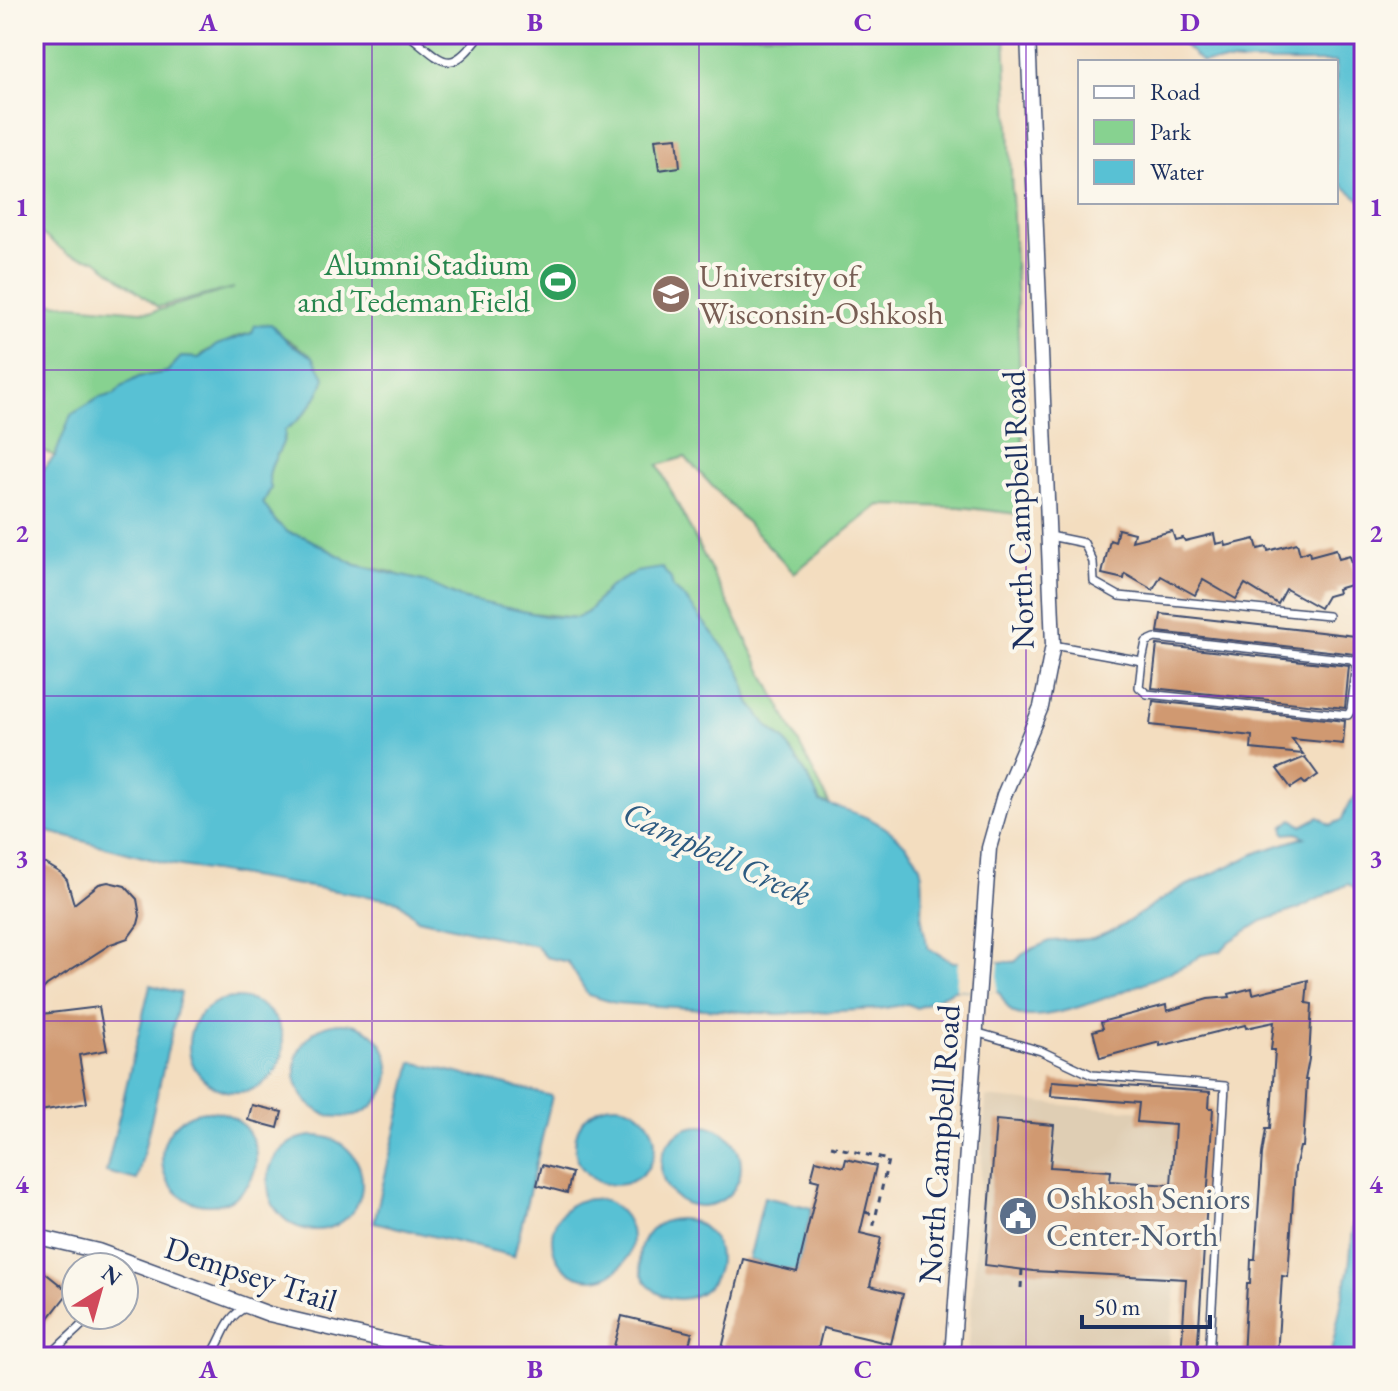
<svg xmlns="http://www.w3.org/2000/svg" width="1398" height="1391" viewBox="0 0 1398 1391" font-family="'EB Garamond',serif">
<rect width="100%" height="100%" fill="#fbf7ec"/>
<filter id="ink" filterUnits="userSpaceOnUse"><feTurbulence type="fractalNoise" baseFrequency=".0125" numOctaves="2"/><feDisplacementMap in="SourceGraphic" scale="16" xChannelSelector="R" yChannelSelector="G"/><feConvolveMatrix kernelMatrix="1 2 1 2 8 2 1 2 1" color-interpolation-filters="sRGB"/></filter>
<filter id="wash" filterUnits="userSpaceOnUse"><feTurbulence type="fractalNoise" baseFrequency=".006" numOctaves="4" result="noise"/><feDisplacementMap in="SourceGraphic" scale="32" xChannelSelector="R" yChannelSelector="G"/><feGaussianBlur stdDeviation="1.8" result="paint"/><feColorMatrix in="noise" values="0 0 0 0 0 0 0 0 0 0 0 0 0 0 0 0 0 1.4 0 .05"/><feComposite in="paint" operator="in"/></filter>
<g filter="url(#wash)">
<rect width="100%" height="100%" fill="#f3ddbf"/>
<!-- built -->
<polygon fill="#dfceb4" points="986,1097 1075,1106 1191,1114 1177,1279 1168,1357 968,1357"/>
<!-- green -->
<path fill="#87d290" stroke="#518077" stroke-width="2" d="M34,34H1005L1026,515L960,507L879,505L794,573L685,457L658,465L830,805L820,802L809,779L785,741L769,728L757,714L705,626L636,572L608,588L588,612L577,618L514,611L461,598L423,581L406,579L392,572L356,565L305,537L289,533L276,522L263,503L271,488C262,467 286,450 285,430C304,417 318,400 324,378L313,357L277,332L252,333L239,336L205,352L199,358L181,357L167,372L139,377L124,385L115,394L99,398L71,416L55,456L35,448L51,303L152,312L234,288L158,307L96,260L68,254L34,228Z"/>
<!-- water -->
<g fill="#58c1d4" stroke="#3a7899" stroke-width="2">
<polygon points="1172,34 1352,34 1364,44 1364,203 1336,180 1336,62 1202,62"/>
<path d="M271,324L289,343L313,357L325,378C318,399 304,417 285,430C286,450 262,467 271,488L263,503L276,522L289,533L305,537L356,565L423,581L461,598L545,616L577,618L588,612L608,588L636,572L662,568L671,579L673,588L684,597L736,663L743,677L748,700L769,728L785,741L809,779L820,802C856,813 882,818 908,848C915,856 921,864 922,875C925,905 917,917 929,949L953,962H1015L1025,952L1050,941L1093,939L1118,928L1177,890L1259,852L1305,837L1297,833L1285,834L1283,827L1293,819L1302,826L1319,817L1330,825L1342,820C1345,804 1359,797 1364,781V902L1360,892L1348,884L1298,909L1262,921L1229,942L1221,951L1201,955L1189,964C1152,979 1053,1026 1017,1014C1007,1011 1004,999 998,991L956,989L917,1008L908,1004L879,1009L777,1014L615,1003L588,995L568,962L546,957L536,946L418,919L398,901L169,864L34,828V480L55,456L71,415L99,398L115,394L124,385L139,377L167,372L181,357L199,358L217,345L252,333L255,325Z"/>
<polygon points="150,985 181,993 137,1180 106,1172"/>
<circle cx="236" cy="1045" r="47"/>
<circle cx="342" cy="1070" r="47"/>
<polygon points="412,1062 552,1096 514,1256 374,1222"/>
<circle cx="615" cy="1145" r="40"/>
<circle cx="209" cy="1158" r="47"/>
<circle cx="701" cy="1166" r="40"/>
<polygon points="1364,1128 1364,1357 1330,1357 1349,1267"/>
<circle cx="315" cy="1183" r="47"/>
<polygon points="764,1197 812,1208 797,1272 749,1260"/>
<circle cx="592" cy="1239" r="40"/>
<circle cx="679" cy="1259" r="40"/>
</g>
<!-- pier -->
<polygon fill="#f3ddbf" points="958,959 999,962 997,992 956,989"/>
<g id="blocks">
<!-- building -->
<g fill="#d09971">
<polygon points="677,137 680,167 659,170 655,139"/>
<polygon points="1118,529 1134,533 1132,541 1172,531 1175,540 1183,538 1185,541 1214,534 1216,544 1225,542 1226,546 1255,539 1258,549 1267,547 1268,551 1297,543 1300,554 1309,551 1310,556 1336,549 1339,559 1350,556 1357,583 1337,589 1338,593 1327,596 1320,608 1286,589 1278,604 1245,584 1236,599 1203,580 1195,595 1161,576 1153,590 1125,574 1124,579 1102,574 1110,540 1115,542"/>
<polygon points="1161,614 1364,637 1364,655 1158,632"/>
<polygon points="1157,645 1349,666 1345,708 1152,688"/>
<polygon points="1153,701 1345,721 1343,744 1292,739 1303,754 1251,749 1252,736 1150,725"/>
<polygon points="1305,757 1318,775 1305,784 1302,781 1291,788 1277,769"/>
<polygon points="34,863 46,864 61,873 67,880 74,904 99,884 108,882 125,886 137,899 140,916 138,924 128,938 111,944 47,985 34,998"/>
<polygon points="1308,980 1306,1003 1312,1004 1309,1059 1305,1080 1307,1080 1303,1147 1300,1147 1295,1168 1288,1277 1282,1276 1277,1357 1243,1357 1247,1284 1250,1284 1251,1259 1255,1259 1262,1154 1266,1129 1270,1129 1275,1050 1271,1050 1274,1022 1246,1028 1245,1025 1160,1046 1160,1042 1100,1058 1093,1031 1103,1028 1101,1022 1166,1005 1167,1011 1208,999 1230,997 1229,994 1252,988 1253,994"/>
<polygon points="99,1007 107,1050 79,1055 87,1103 34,1112 34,1015"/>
<polygon points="1052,1081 1210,1092 1209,1108 1213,1108 1197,1357 1181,1357 1186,1279 1033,1271 985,1265 996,1120 1054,1125 1050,1167 1111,1171 1110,1181 1171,1185 1175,1125 1137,1122 1139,1103 1051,1096"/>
<polygon points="252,1105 282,1112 278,1128 248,1120"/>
<polygon points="846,1159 876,1166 860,1233 881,1238 870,1286 903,1294 891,1344 823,1328 816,1357 720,1357 743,1259 797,1272 819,1181 811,1179 816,1160 844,1167"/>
<polygon points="542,1165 572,1173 567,1193 537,1185"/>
<polygon points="34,1264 69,1292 34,1337"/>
<polygon points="622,1316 692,1333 686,1357 642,1357 613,1350"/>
</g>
</g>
</g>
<g filter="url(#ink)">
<use href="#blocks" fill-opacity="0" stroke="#3b496d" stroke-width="2"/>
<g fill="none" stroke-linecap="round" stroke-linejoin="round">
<defs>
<g id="service">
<path d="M408,34C445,63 449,77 481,34"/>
<polyline points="1050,536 1084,543 1093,562 1094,582 1119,596 1328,616"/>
<polyline points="1053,645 1142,661 1146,642 1155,638 1352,660 1357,664 1351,710 1348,715 1147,694 1139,687 1142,661"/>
<polyline points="975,1032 1041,1051 1092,1075 1225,1086 1209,1357"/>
<polyline points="124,1276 135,1265"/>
<path d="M49,1357C62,1341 78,1331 91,1315"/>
<path d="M210,1357C223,1340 225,1317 245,1308"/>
</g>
<g id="minor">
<polyline points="34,1236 98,1251 269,1314 454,1357"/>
<polyline points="952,1357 989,848 1004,795 1041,707 1053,645 1028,34"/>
</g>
</defs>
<!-- service casing -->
<use href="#service" stroke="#3b496d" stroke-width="10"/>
<!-- minor casing -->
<use href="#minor" stroke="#3b496d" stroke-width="17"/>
<!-- path -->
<g stroke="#3b496d" stroke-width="3" stroke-dasharray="6 6" stroke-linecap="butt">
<polyline points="831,1146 888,1160 873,1229"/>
<polyline points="865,1212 876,1215"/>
<polyline points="1021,1288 1022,1270"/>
</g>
<!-- service -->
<use href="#service" stroke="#fff" stroke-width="7"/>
<!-- minor -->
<use href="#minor" stroke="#fff" stroke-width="14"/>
</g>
</g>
<!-- grid -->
<path fill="none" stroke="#7b2cbf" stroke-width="2" stroke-opacity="0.55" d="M372,34V1357M699,34V1357M1026,34V1357M34,370H1364M34,696H1364M34,1021H1364"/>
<!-- icons -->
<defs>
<symbol id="stadium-disc" viewBox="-11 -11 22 22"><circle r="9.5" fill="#2e9e5b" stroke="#fbf7ec"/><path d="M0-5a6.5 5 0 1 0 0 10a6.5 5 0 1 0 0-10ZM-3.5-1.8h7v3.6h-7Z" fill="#fff"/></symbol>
<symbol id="university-disc" viewBox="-11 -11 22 22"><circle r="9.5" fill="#8d6e63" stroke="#fbf7ec"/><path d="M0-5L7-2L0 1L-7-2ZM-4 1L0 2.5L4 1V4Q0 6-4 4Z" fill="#fff"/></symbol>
<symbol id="civic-disc" viewBox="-11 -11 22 22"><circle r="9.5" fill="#5c6f8a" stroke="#fbf7ec"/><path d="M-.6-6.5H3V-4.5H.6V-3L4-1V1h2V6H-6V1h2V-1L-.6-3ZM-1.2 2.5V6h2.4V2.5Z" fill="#fff"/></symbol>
</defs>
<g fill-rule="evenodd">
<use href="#stadium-disc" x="536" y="260" width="44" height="44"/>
<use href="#university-disc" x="649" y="272" width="44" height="44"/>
<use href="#civic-disc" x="996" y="1194" width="44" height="44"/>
</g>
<g text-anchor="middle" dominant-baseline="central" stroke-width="8" stroke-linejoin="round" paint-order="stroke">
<!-- leisure labels -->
<g font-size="32" fill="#27864d" stroke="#fbf7ec" text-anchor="end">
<text x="530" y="264">Alumni Stadium<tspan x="530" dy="37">and Tedeman Field</tspan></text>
</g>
<!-- education labels -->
<g font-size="32" fill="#785e54" stroke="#fbf7ec" text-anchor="start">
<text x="699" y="276">University of<tspan x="699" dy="37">Wisconsin-Oshkosh</tspan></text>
</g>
<!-- street labels -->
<g font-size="32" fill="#1b2f5e" stroke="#fbf7ec">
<text transform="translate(1018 510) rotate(-92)">North Campbell Road</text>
<text transform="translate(939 1144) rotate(-86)">North Campbell Road</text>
<text transform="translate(251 1274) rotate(18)">Dempsey Trail</text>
</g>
<!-- service labels -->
<g font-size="32" fill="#4e5e75" stroke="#fbf7ec" text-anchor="start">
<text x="1046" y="1198">Oshkosh Seniors<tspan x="1046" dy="37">Center-North</tspan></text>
</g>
<!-- water labels -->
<g font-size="34" font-style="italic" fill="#2d5b81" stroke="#fbf7ec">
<text transform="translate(717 853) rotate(25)">Campbell Creek</text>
</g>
</g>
<!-- margin -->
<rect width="1398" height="1391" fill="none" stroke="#fbf7ec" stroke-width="88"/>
<!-- legend -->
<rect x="1078" y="60" width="260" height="144" fill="#fbf7ec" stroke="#a1a7b3" stroke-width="2"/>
<rect x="1094" y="86" width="40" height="12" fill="#ffffff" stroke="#a1a7b3" stroke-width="2"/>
<text x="1150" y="100" font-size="24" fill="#1b2f5e">Road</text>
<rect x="1094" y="120" width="40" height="24" fill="#87d290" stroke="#a1a7b3" stroke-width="2"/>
<text x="1150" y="140" font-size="24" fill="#1b2f5e">Park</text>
<rect x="1094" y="160" width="40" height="24" fill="#58c1d4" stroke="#a1a7b3" stroke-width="2"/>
<text x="1150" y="180" font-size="24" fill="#1b2f5e">Water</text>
<!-- north arrow -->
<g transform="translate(100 1291) rotate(37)"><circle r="38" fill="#fbf7ec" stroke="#a1a7b3" stroke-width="2"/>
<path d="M0-6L14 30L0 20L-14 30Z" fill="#d1495b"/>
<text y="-12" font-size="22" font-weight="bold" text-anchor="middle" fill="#1b2f5e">N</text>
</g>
<!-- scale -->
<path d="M1082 1315v12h128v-12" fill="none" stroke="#1b2f5e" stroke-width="4"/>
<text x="1094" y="1315" font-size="24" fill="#1b2f5e" stroke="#fbf7ec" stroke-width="6" paint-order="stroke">50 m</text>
<rect x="44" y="44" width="1310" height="1303" fill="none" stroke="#7b2cbf" stroke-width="3"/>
<g font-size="26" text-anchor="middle" font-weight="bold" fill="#7b2cbf">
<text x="208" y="31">A</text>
<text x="535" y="31">B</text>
<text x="863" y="31">C</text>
<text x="1190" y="31">D</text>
<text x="22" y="216">1</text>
<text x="1376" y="216">1</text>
<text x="22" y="542">2</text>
<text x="1376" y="542">2</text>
<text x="22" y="867">3</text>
<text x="1376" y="867">3</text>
<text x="22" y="1193">4</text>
<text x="1376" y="1193">4</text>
<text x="208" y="1378">A</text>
<text x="535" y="1378">B</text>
<text x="863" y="1378">C</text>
<text x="1190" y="1378">D</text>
</g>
</svg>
